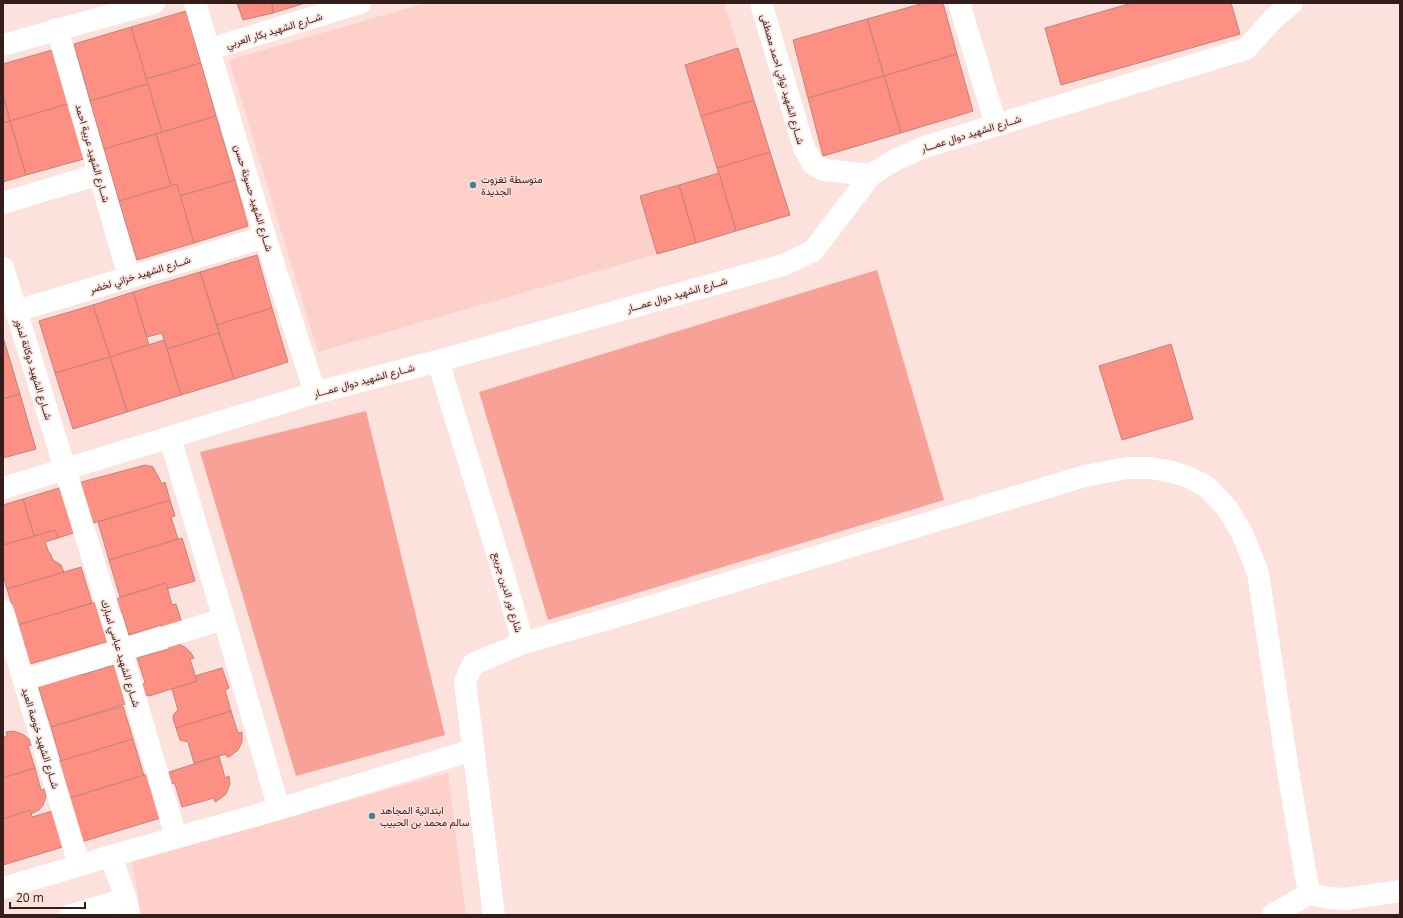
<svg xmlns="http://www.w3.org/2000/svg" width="1403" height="918" viewBox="0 0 1403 918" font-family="'Open Sans',Vazirmatn,sans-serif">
<rect width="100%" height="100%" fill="#fce1dd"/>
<!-- built -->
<g fill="#fdd0ca">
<polygon points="426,3 724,3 738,48 685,65 719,173 640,196 657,254 318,352 229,60"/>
<polygon points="448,773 466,915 141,915 132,860"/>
</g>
<!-- green -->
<g fill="#f7a197">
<polygon points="877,270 944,500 548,620 479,392"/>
<polygon points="366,411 445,735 296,776 200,452"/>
</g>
<!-- building -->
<g fill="#fe8f83" stroke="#c1847d">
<polygon points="237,3 272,3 273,13 243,20"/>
<polygon points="272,3 305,3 273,13"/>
<polygon points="924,3 943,3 957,54 884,76 867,19"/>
<polygon points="1132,3 1231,3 1240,34 1061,85 1045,28"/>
<polygon points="186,11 201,63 146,79 131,27"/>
<polygon points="867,19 884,76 808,98 793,40"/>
<polygon points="131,27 148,84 90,101 74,44"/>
<polygon points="738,48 754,100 701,116 685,65"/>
<polygon points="52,50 68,104 10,121 3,95 3,64"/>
<polygon points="957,54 973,111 901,133 884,76"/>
<polygon points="201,63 216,116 162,132 146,79"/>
<polygon points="884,76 901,133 823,156 808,98"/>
<polygon points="148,84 162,132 104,149 90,101"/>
<polygon points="3,95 10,121 3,123"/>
<polygon points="754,100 770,152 717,168 701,116"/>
<polygon points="68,104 84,159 26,175 10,121"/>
<polygon points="216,116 235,180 180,196 177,184 171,186 156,134"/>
<polygon points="10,121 26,175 3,182 3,123"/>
<polygon points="156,134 171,186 119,201 104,149"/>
<polygon points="770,152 790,215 736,231 717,168"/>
<polygon points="719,173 736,231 696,243 679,185"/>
<polygon points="235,180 248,226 194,243 180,196"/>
<polygon points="177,184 194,243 137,260 119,201"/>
<polygon points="679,185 696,243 657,254 640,196"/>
<polygon points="257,255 272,308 217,325 200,272"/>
<polygon points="200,272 219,333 167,349 162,333 147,337 133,292"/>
<polygon points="133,292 149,345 110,357 93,305"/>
<polygon points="93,305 110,357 55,373 39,321"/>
<polygon points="272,308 288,362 234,379 217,325"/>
<polygon points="219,333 234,379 181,395 167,349"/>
<polygon points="3,340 4,340 20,394 3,399"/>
<polygon points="164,340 181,395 127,412 110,357"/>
<polygon points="1171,344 1193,419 1122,440 1099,366"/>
<polygon points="110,357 127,412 73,429 55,373"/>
<polygon points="20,394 36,449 3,458 3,399"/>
<polygon points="145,465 153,467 162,484 165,482 170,500 93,523 78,483"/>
<polygon points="62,487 76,532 58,538 55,530 34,536 23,499"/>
<polygon points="23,499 34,536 3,545 3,505"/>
<polygon points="170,500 175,516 171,517 178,539 109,560 98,522"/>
<polygon points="55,530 58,538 45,542 49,553 50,553 53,560 61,565 64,572 7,589 3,575 3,545"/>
<polygon points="182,538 195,581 167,589 166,583 120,597 109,560"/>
<polygon points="81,567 92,603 18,625 7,589"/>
<polygon points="166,583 172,605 176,604 182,623 162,629 161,625 129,635 122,612 119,611 116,599"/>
<polygon points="97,602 109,641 30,664 18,625"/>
<polygon points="173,644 181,645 186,648 191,653 194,658 190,659 197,681 149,696 143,694 142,685 145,682 137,658 169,649 168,645"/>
<polygon points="118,664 127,703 125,704 51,727 37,682 80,669 81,675"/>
<polygon points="222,668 229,688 225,690 231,711 176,728 173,718 174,714 178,710 172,689 197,681 195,676"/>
<polygon points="123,706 133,739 61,761 51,727"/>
<polygon points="231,711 238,733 242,732 242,742 238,750 229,757 227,757 226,754 194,763 188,742 180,740 176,728"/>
<polygon points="14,731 24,735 30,740 32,745 28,746 35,768 3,778 3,737 7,736 6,732"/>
<polygon points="133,739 144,776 67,799 57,762"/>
<polygon points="219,756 225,778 229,776 230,784 226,794 217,801 215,802 214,798 182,807 175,784 171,783 167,775 169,772"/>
<polygon points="35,768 41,790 45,789 46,791 46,796 43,805 39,810 31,814 30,810 3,819 3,778"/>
<polygon points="144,775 147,775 164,817 81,842 67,799"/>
<polygon points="30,810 32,817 56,810 66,846 3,865 3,819"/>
</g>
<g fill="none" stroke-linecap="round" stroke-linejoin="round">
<!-- minor -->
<g stroke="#fff" stroke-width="22">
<polyline points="195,3 265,237 315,393"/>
<polyline points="761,3 804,148 813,164 824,170 871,175"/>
<polyline points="959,3 996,125"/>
<polyline points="57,29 129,277"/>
<polyline points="3,45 154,3"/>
<polyline points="210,49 360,3"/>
<polyline points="3,203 99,174"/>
<polyline points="3,268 121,650 176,837"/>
<polyline points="16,311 265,237"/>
<polyline points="438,361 505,579 523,643 473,664 465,682 494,915"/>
<polyline points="170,438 224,619 279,809"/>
<polyline points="3,488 315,393 438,361 783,265 813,251 871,175 893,161 924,147 1246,49 1273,19 1292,3"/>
<polyline points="3,611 79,865"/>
<polyline points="523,643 605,620 1085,476 1127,468 1150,468 1173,472 1190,478 1207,487 1227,508 1243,535 1258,573 1288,771 1309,894"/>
<polyline points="24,680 224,619"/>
<polyline points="111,856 126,899 129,915"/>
<polyline points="3,888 111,856 279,809 473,750"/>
<polyline points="1309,894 1329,898 1345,899 1400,891"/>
<polyline points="70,915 126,899"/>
<polyline points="1272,915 1309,894"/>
</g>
</g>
<!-- markers -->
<g fill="#3f868f" stroke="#fce1dd" stroke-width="1.5">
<circle cx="473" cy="185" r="4"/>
<circle cx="372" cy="816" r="4"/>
</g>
<g text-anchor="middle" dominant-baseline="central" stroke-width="3" stroke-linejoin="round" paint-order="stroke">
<!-- street labels -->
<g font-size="10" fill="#341d1a" stroke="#fce1dd">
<text transform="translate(274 30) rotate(-17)">شــارع الشهيد بكار العربي</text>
<text transform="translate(783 79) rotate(74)">شــارع الشهيد تواتي احمد مصطفى</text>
<text transform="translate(971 133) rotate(-17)">شــارع الشهيد دوال عمـــار</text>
<text transform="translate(93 153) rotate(74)">شــارع الشهيد عربية احمد</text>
<text transform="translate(254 198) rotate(73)">شــارع الشهيد حسونة حسن</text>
<text transform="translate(140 274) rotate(-17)">شــارع الشهيد خزاني لخضر</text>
<text transform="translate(677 294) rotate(-16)">شــارع الشهيد دوال عمـــار</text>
<text transform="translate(34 369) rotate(73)">شــارع الشهيد دوكانة لمنور</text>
<text transform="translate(364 380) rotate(-15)">شــارع الشهيد دوال عمـــار</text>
<text transform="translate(508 592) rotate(74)">شارع نور الدين جريبع</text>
<text transform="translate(121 653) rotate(73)">شــارع الشهيد عباسي امبارك</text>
<text transform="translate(41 738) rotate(73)">شــارع الشهيد خوصة العيد</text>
</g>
<!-- poi labels -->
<g font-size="10" fill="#341d1a" stroke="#fce1dd" text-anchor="start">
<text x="481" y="179">متوسطة تغزوت<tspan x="481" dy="12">الجديدة</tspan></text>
<text x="380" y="810">ابتدائية المجاهد<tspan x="380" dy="12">سالم محمد بن الحبيب</tspan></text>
</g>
</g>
<!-- border -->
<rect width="1403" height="918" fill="none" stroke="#341d1a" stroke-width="8"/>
<!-- scale -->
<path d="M10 902v6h75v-6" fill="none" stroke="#341d1a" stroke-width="2"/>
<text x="16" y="902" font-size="12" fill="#341d1a" stroke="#fce1dd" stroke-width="3" paint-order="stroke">20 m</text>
</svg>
